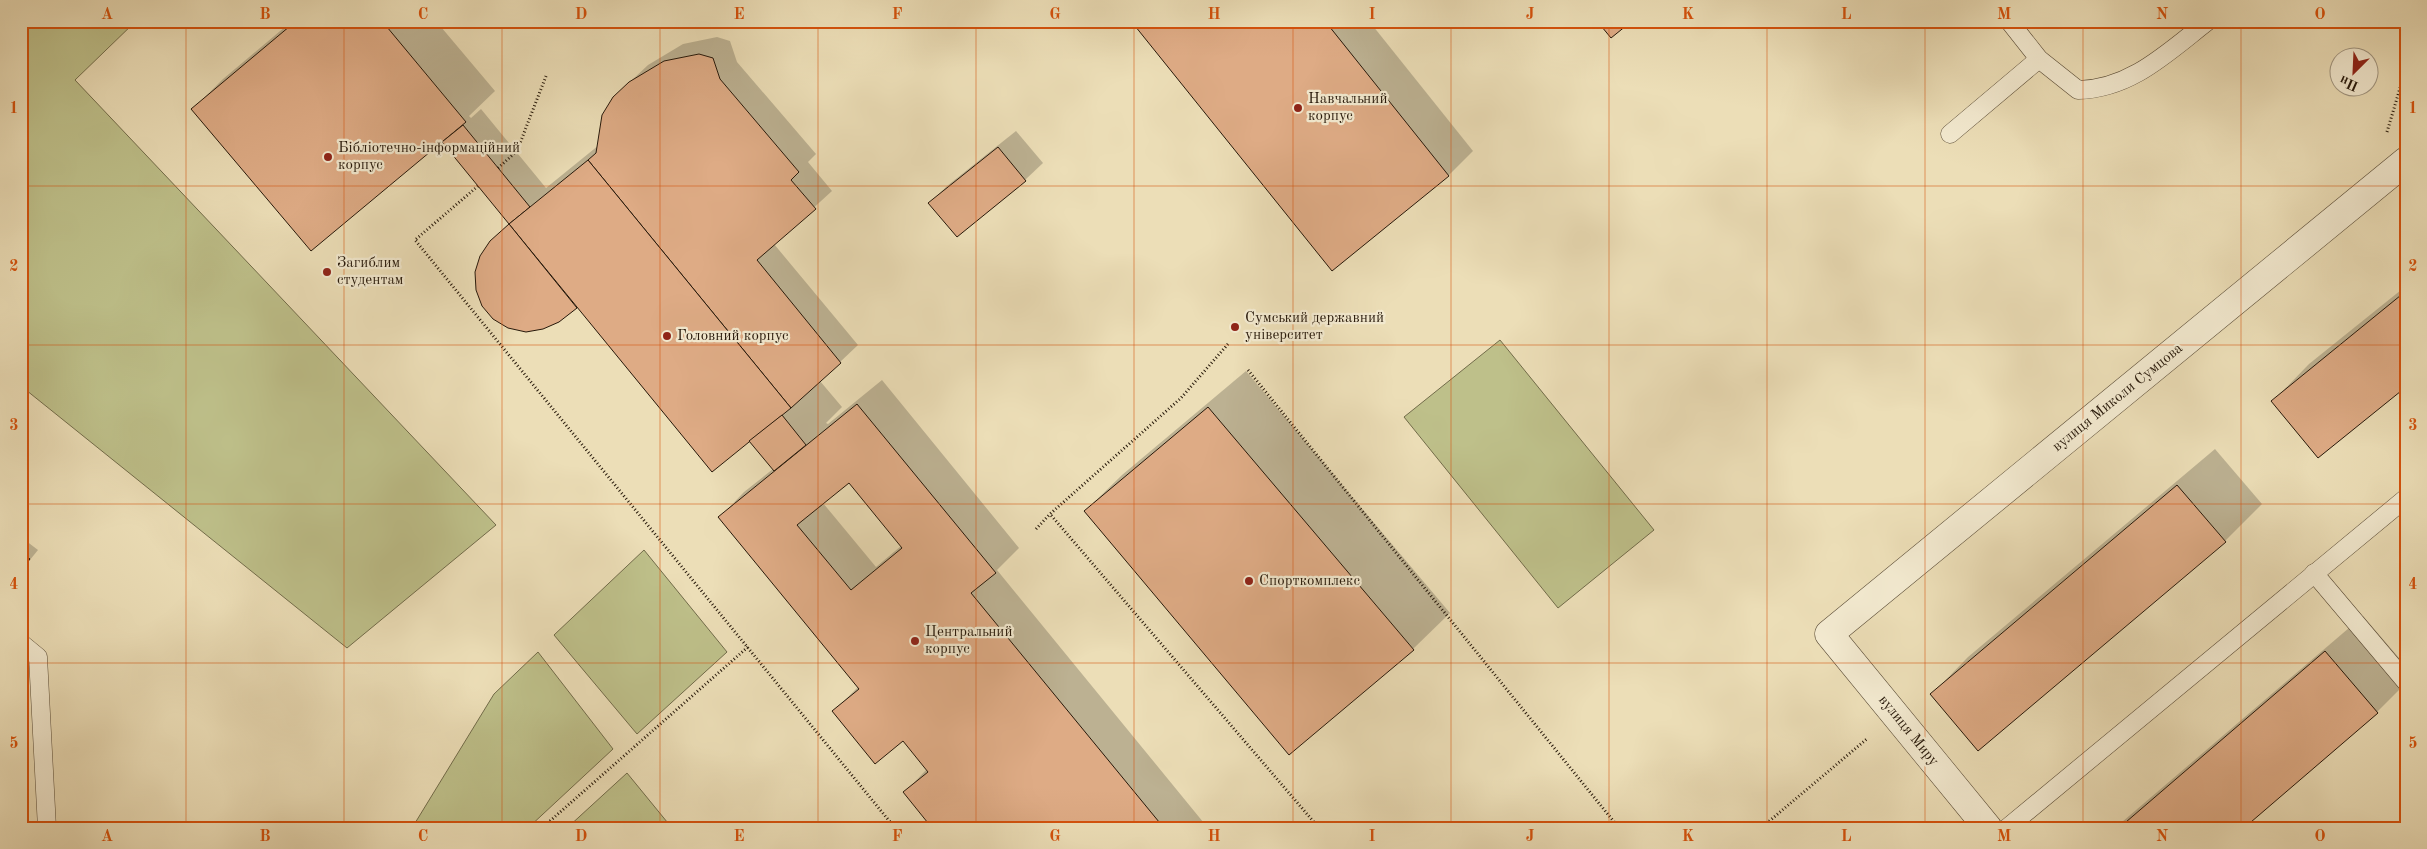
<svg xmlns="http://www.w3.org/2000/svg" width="2427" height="849" viewBox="0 0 2427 849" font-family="'Old Standard TT',serif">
<rect width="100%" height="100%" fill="#ecdeb7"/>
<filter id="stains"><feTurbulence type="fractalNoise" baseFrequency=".004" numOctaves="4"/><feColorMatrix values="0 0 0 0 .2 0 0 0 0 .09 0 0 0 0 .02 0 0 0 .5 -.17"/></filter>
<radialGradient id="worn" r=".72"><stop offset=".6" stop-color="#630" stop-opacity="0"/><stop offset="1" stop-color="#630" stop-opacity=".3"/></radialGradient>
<!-- green -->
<g fill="#bec08a" stroke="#726c4a">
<polygon points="21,21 136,21 75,80 496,525 347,648 21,386"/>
<polygon points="1500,340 1654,530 1558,608 1404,417"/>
<polygon points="644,550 727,652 637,734 554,635"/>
<polygon points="538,652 613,749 528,828 412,828 494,694"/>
<polygon points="627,773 672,828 567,828"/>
</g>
<!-- shadow -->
<g fill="#0003" fill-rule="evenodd">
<path d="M292,21H436L495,91L469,116L471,118L481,109L546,188L599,145L614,97L648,65L683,44L717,37L730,41L737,62L816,154L808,162L832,191L774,244L858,345L820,381L842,407L826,423L828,424L882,380L1019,548L997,570L1208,828H976L972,823L905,792L927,769L904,740L834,711L859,686L720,517L744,492L773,469L750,440L577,306L558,321L491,242L510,223L453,130L193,109L223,79ZM849,482L901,546L876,567L823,503Z"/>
<polygon points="1132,21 1369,21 1473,151 1449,175 1332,269"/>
<polygon points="1016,131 1043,163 1025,180 957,235 930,203 947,186"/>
<polygon points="2406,286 2406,385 2273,401 2309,364"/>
<polygon points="1246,371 1450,613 1413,649 1085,511 1122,475"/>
<polygon points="2215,449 2262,504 2225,541 1932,694 1968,657"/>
<polygon points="21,537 38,550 21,571"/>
<polygon points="2363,616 2406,666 2406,683 2377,712 2242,828 2115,828"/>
</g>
<!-- building -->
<g fill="#deab85" stroke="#26180a" fill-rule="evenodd">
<polygon points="296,21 382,21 466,122 311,251 191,109"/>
<polygon points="1131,21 1325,21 1449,176 1332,271"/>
<polygon points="1597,21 1632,21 1611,38"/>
<polygon points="699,54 713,58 720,79 799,172 791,180 816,209 757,260 841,363 791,408 588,160 596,153 602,115 613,97 629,82 664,61"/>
<polygon points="463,125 530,207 509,224 442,142"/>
<polygon points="998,147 1026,181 957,237 928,203"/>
<polygon points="588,160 791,408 712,472 509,224"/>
<polygon points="509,224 577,308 559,322 543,329 526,332 508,328 493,319 482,306 476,290 475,272 480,256 490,241"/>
<polygon points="2406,291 2406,387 2318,458 2271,401"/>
<path d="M857,404L996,573L971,593L1164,828H974L972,825L969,828H932L903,792L928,772L903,741L875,764L832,711L859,689L718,517ZM849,483L902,548L851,590L797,525Z"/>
<polygon points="1208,407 1414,650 1289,755 1084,511"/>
<polygon points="782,415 806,445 774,471 749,441"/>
<polygon points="2177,485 2226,542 1978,751 1930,694"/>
<polygon points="21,552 30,559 21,570"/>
<polygon points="2325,651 2378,713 2244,828 2119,828"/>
</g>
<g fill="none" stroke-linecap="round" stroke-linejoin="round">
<defs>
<g id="lane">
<path d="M2009,21L2039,59L2078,90C2131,89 2168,52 2208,21"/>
<polyline points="1950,134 2039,59"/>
<polyline points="2314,573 2406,682"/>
<polyline points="21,643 38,657 47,828"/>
<polyline points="2007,828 2406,498"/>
</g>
<polyline id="street" points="1988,828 1829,634 2406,161"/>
</defs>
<!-- lane casing -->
<use href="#lane" stroke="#584a35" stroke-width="19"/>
<!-- street casing -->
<use href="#street" stroke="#584a35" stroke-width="29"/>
<!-- path -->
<g stroke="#26180a" stroke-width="3" stroke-dasharray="1 2.5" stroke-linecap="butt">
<polyline points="2387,132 2406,68"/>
<polyline points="498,168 517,151 546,76"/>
<polyline points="478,186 415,240 895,828"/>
<polyline points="1228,344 1181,398 1050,514 1319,828"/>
<polyline points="1248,370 1619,828"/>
<polyline points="1036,529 1050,514"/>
<polyline points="542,828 749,646"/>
<polyline points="1761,828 1868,738"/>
</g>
<!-- lane -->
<use href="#lane" stroke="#f3ead0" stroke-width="18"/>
<!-- street -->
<use href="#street" stroke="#f3ead0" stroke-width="28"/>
</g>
<!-- grid -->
<path fill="none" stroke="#d5520c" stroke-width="1" stroke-opacity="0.55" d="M186,21V828M344,21V828M502,21V828M660,21V828M818,21V828M976,21V828M1134,21V828M1293,21V828M1451,21V828M1609,21V828M1767,21V828M1925,21V828M2083,21V828M2241,21V828M21,186H2406M21,345H2406M21,504H2406M21,663H2406"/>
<!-- markers -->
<g fill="#8f2418" stroke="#f3ead0" stroke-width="2">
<circle cx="1298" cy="108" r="5"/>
<circle cx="328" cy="157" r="5"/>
<circle cx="327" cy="272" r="5"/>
<circle cx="1235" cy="327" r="5"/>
<circle cx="667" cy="336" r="5"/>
<circle cx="1249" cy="581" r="5"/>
<circle cx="915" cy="641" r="5"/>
</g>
<g text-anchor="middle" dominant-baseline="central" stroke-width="4.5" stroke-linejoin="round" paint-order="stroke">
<!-- poi labels -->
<g font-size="15" fill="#26180a" stroke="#f3ead0" text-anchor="start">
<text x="1308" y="99">Навчальний<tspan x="1308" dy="17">корпус</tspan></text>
<text x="338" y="148">Бібліотечно-інформаційний<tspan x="338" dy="17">корпус</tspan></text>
<text x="337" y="263">Загиблим<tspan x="337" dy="17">студентам</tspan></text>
<text x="1245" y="318">Сумський державний<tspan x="1245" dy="17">університет</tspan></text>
<text x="677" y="336">Головний корпус</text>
<text x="1259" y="581">Спорткомплекс</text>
<text x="925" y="632">Центральний<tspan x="925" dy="17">корпус</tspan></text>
</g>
<!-- street labels -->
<g font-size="15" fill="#26180a" stroke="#f3ead0">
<text transform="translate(2118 398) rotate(-39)">вулиця Миколи Сумцова</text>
<text transform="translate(1908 731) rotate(51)">вулиця Миру</text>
</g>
</g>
<!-- margin -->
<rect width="2427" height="849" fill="none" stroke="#ecdeb7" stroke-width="55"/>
<!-- north arrow -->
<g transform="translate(2354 72) rotate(204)"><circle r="24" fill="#f3ead0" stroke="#a19681"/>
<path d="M0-4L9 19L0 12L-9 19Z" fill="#8f2418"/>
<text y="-8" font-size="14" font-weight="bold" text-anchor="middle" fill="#26180a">Пн</text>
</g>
<rect x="28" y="28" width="2372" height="794" fill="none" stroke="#d5520c" stroke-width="2"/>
<g font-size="16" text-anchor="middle" font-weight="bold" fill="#d5520c">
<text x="107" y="19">A</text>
<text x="265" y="19">B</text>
<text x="423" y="19">C</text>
<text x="581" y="19">D</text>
<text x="739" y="19">E</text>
<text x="897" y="19">F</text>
<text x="1055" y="19">G</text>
<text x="1214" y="19">H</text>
<text x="1372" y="19">I</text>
<text x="1530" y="19">J</text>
<text x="1688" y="19">K</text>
<text x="1846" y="19">L</text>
<text x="2004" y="19">M</text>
<text x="2162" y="19">N</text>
<text x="2320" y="19">O</text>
<text x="14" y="113">1</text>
<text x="2413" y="113">1</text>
<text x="14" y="271">2</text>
<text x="2413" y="271">2</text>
<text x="14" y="430">3</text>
<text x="2413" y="430">3</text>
<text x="14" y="589">4</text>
<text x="2413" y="589">4</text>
<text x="14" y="748">5</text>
<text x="2413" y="748">5</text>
<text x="107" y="841">A</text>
<text x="265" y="841">B</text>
<text x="423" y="841">C</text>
<text x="581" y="841">D</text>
<text x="739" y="841">E</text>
<text x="897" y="841">F</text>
<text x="1055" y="841">G</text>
<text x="1214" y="841">H</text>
<text x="1372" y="841">I</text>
<text x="1530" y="841">J</text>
<text x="1688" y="841">K</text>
<text x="1846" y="841">L</text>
<text x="2004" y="841">M</text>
<text x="2162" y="841">N</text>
<text x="2320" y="841">O</text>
</g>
<rect width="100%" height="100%" filter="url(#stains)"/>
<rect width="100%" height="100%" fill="url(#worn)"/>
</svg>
